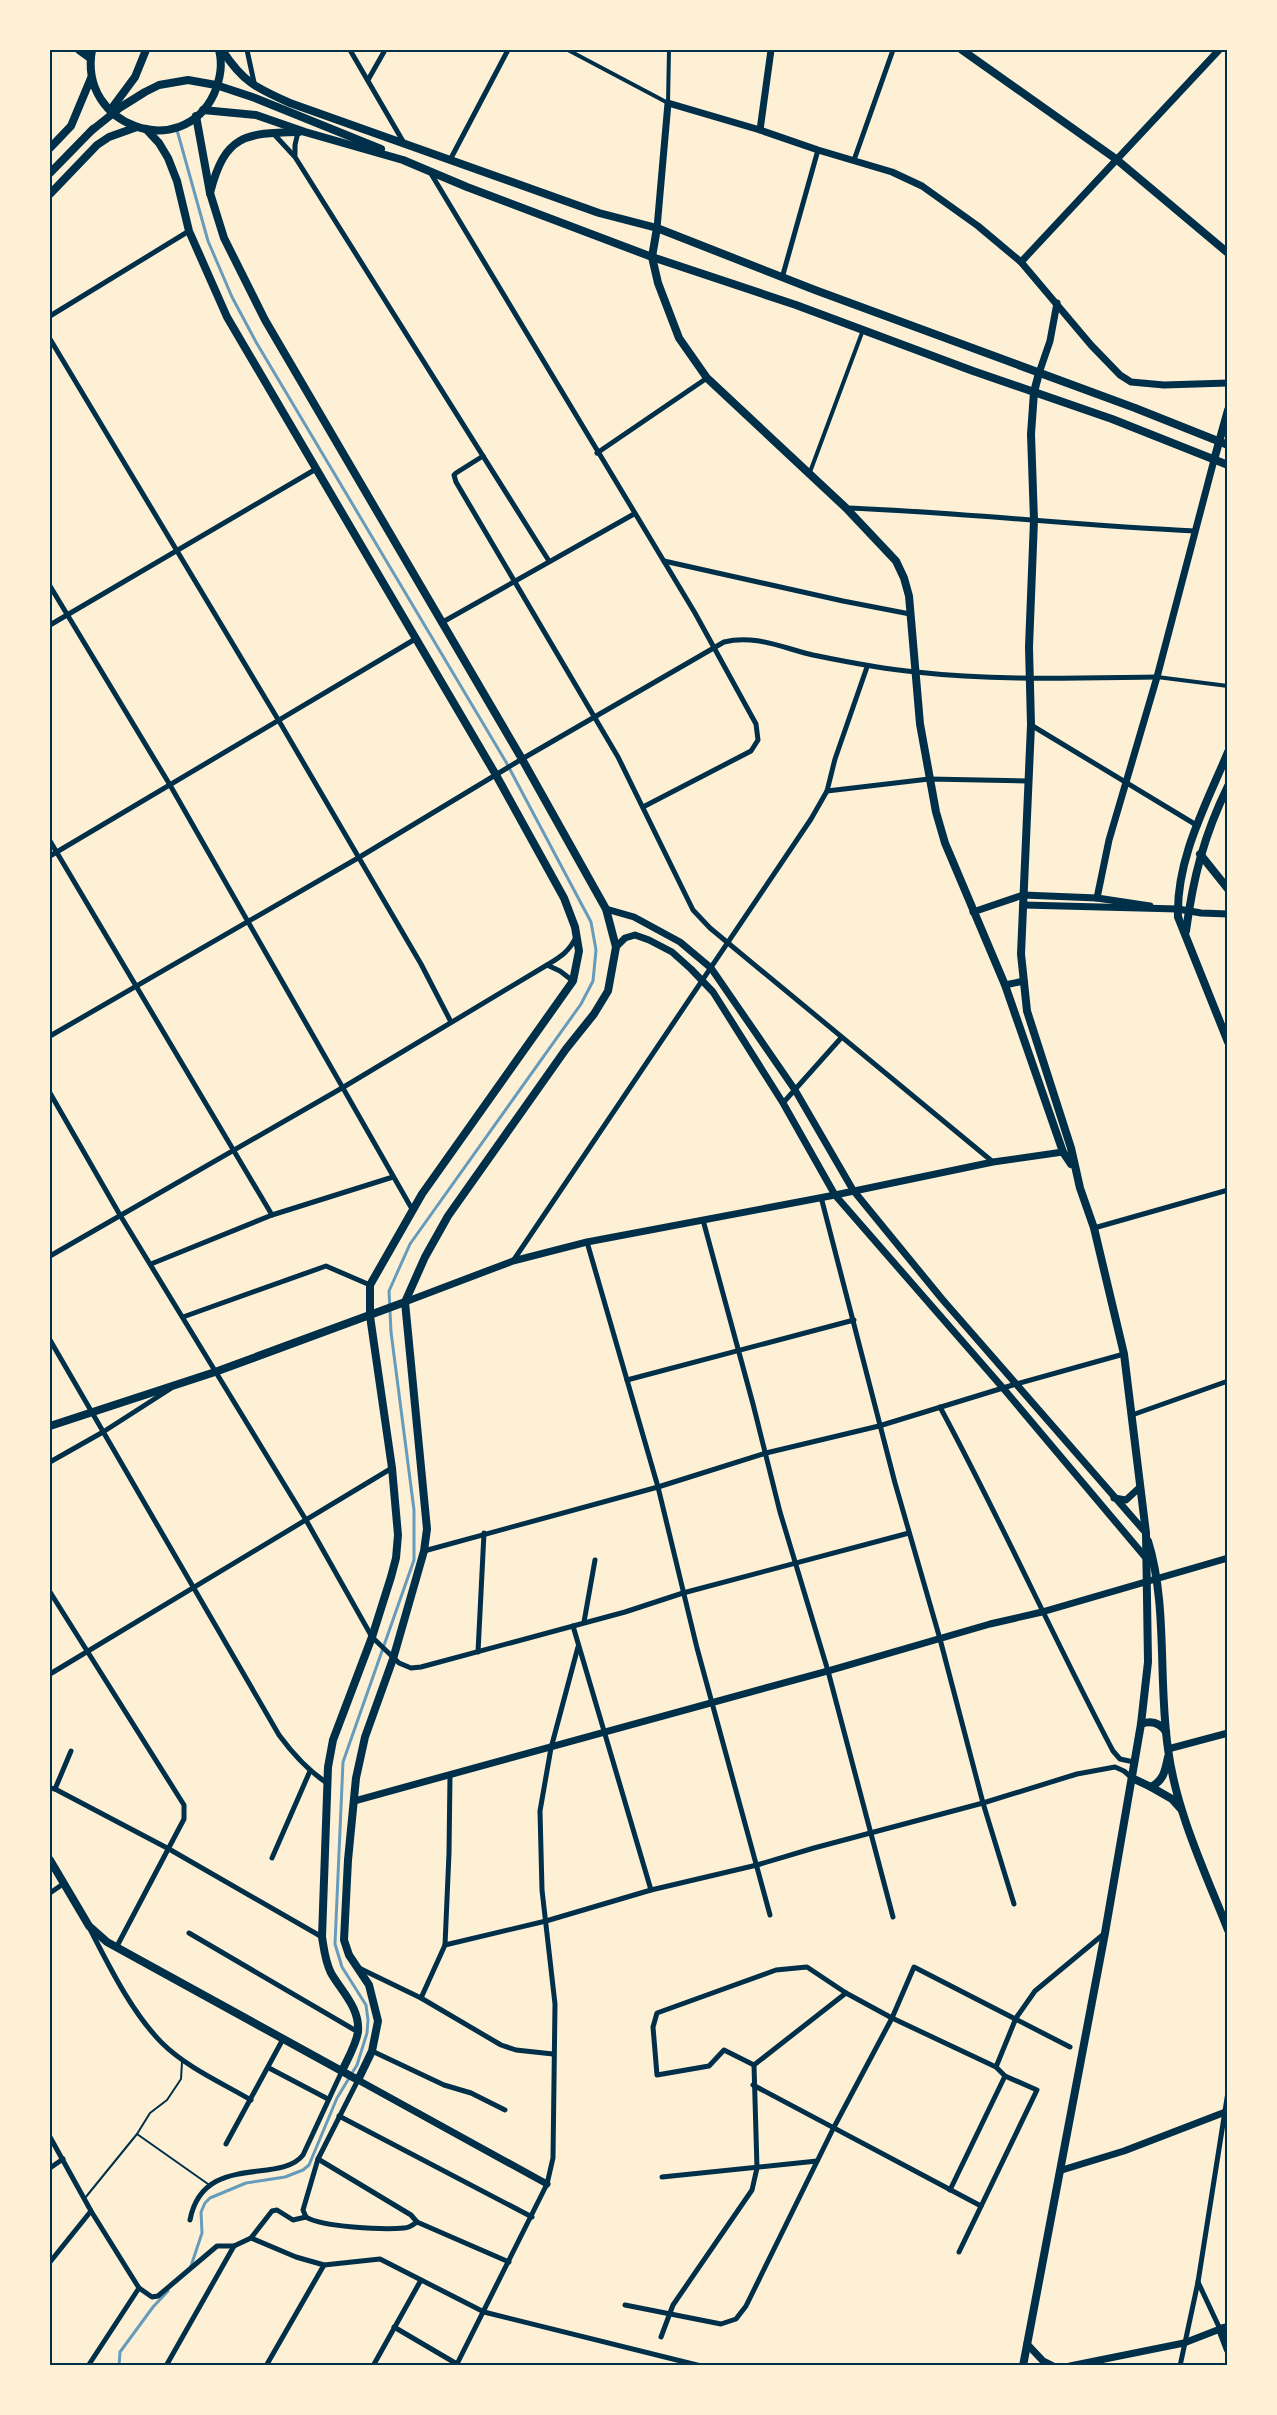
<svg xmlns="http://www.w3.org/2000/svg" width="1277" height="2415" viewBox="0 0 1277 2415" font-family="Poppins,sans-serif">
<rect width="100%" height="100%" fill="#fdf0d5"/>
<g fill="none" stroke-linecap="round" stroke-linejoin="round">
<!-- stream -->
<g stroke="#669bbc" stroke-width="3">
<polyline points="177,130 208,241 232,297 256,342 506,762 591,922 596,950 593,981 581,1004 410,1244 389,1291 391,1332 414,1510 414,1560 343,1762 335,1944 342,1967 366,2005 368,2020 367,2033 357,2065 337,2098 309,2165 303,2170 285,2177 246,2183 210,2198 205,2203 201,2212 202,2233 191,2266"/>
<polyline points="119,2366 120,2352 153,2307 168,2291"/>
</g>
<!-- service -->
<g stroke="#003049" stroke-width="2">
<polyline points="137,2134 208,2184"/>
<polyline points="85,2198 137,2134 150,2113 167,2100 181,2079 182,2062"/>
</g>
<!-- pedestrian -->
<g stroke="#003049" stroke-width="4">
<polyline points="568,50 668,103 669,50"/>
<polyline points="810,472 863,330"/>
<polyline points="1157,677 1228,686"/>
</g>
<!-- minor -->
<g stroke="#003049" stroke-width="5">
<polyline points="247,50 255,87"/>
<polyline points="350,50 404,143"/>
<polyline points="368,80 385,50"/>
<polyline points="272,132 295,157 549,561"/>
<polyline points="295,155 295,145 298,132"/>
<polyline points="450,160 508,50"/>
<polyline points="854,160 893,50"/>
<polyline points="430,172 695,613 756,724 758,740 751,751 643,807"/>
<polyline points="782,278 818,150"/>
<polyline points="50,316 189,231"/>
<polyline points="50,339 279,721 421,964 451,1022"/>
<polyline points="597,453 707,378"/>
<polyline points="483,456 456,473 454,475 456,482 618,757 693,910 710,928 993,1162"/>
<path d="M846,508C962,512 1078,526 1195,531"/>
<polyline points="664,561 843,601 910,614"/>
<polyline points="50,586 170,785 412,1209"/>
<polyline points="441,623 634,514"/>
<polyline points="50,625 316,469"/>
<polyline points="1031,725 1198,826"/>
<polyline points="827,791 929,779 1027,781"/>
<polyline points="50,841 272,1215"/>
<polyline points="50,856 417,638"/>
<polyline points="547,965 560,971 573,981"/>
<path d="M50,1036L358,858L522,759L724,642C754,634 783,648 813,655C847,662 881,669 916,672C996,681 1077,678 1157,677"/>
<polyline points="50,1093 120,1215 306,1520 372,1637 399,1663 411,1668 421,1667 625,1612 683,1593 909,1533"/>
<polyline points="783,1103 841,1038"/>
<polyline points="821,1197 895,1483 940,1639 983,1803 1014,1904"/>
<polyline points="703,1220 753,1404 780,1512 828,1671 893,1917"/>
<polyline points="1094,1228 1228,1190"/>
<polyline points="587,1242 658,1487 697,1648 770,1915"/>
<path d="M50,1256L342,1088L547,965C560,957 569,952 576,937"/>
<polyline points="513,1261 811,819 827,791 835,759 867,667"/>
<polyline points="151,1264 272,1215 393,1177"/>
<polyline points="183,1317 326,1266 370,1285"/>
<path d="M50,1340L279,1735C293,1754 307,1770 327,1783"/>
<polyline points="627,1380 854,1320"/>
<path d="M940,1407C1001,1520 1053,1637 1113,1751L1120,1759L1134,1762"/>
<polyline points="1132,1415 1228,1381"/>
<polyline points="50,1462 103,1432 170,1389"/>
<polyline points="424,1551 658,1487 766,1453 879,1426 1016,1384 1124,1354"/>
<polyline points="50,1592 184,1805 184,1819 116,1948"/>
<polyline points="584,1622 595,1560"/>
<polyline points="573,1626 651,1890"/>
<polyline points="478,1652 484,1533"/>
<polyline points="50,1674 392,1468"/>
<polyline points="50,1788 55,1789 169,1849 322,1937"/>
<polyline points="55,1789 71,1751"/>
<polyline points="272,1858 310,1771"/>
<polyline points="50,1893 63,1884"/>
<path d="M90,1929C109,1966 132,2013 162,2043C186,2067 222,2083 251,2100"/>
<polyline points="189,1933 358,2032"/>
<polyline points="445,1945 546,1921 651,1890 757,1865 814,1848 983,1803 1077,1774 1115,1767 1124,1771 1132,1778"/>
<polyline points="359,1968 421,1998 501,2045 516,2050 553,2054"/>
<polyline points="421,1998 445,1945 449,1853 450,1775"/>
<polyline points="372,2051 444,2085 471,2093 505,2110"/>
<polyline points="754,2065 724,2050 709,2066 657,2075 653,2027 657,2013 776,1970 807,1967 846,1993 892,2018 996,2067 1005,2076 1037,2090 959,2252"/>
<polyline points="996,2067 1016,2018 1035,1991 1105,1933"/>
<polyline points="269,2068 328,2099"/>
<polyline points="753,2085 981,2206"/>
<polyline points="339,2116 532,2217"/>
<polyline points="50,2137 91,2211 139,2288 152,2297 158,2296 217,2246 234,2246"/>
<polyline points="226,2144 283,2039"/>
<polyline points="318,2159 411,2215 417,2222 509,2262"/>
<polyline points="50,2168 63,2159"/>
<polyline points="662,2177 817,2161"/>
<polyline points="950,2190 1005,2076"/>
<polyline points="306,2217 303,2210 318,2159 358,2080"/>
<path d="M306,2217C321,2227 384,2230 404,2228C409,2228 413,2225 417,2222"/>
<path d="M190,2220C203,2152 280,2185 303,2155L342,2071"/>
<polyline points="251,2238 296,2257 324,2265 380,2259 484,2312 701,2366"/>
<polyline points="50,2262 91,2211"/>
<polyline points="1198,2282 1220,2329"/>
<polyline points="625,2305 721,2324 736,2319 746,2306 833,2129 892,2018 914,1967 1070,2047"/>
<polyline points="394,2327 457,2364"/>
<polyline points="661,2337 673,2305 752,2190 757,2168 754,2065 846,1993"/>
<polyline points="88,2366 139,2288"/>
<polyline points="166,2366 234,2246 251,2238 272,2211 277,2210 293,2220 306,2217"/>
<polyline points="266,2366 324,2265"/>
<polyline points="373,2366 421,2280"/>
<polyline points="456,2366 547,2184 553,2158 555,2004 542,1890 540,1811 551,1748 578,1647"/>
<polyline points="1180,2366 1198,2282 1228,2092"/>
</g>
<!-- tertiary -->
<g stroke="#003049" stroke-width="7">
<polyline points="760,130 771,50"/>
<polyline points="657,228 668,103 760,130 818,150 892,172 922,186 978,226 1021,262 1091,345 1120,375 1131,382 1164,385 1228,383"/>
<polyline points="1021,262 1219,50"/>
<polyline points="1039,373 1050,341 1057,303"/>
<polyline points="1097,898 1109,840 1157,677 1214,460"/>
<polyline points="1023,905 1178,909 1201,913 1228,914"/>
<polyline points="606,909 634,917 680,942 711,968 795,1090 853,1190 942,1299 1146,1533"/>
<polyline points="973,912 1023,895 1097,898 1150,906"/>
<polyline points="616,947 625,938 635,935 649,940 672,952 691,969 713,992 783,1103 835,1195 1003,1388 1146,1558"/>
<polyline points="1005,985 1024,981"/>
<polyline points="405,1302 513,1261 587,1242 835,1195 993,1162 1063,1152"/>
<polyline points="1114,1498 1126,1500 1139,1488"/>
<polyline points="1168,1749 1228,1733"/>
<polyline points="354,1801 831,1670 990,1624 1042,1612 1228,1558"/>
<polyline points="358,2080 547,2184"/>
<polyline points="1062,2170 1124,2151 1228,2111"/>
<polyline points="1027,2344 1043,2361 1053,2366"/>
<polyline points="1070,2366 1184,2343 1220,2329"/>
</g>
<!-- secondary -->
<g stroke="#003049" stroke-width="8">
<polyline points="79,50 90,58"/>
<polyline points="962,50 1116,159 1228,253"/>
<path d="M146,129L159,143L168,158L177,181L189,231L227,317L496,775L564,898L575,927L579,951L573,981L422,1194L370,1285V1316L392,1468L398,1535L396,1558L391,1577L372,1637L333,1740L328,1767L322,1937C324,1949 325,1961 331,1973C342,1992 360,2008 358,2032C356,2045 348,2058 342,2071"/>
<polyline points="657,228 652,257 658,283 679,338 707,378 846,508 896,561 904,578 909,596 920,724 936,812 945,843 1005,985 1063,1152 1071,1164"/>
<polyline points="1214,460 1228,410"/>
<path d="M1228,752C1206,805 1176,859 1178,917L1228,1042"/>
<polyline points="1200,854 1228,889"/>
<path d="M1186,931C1193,878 1204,835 1228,786"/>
<polyline points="50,1426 215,1372 405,1302"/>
<path d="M1148,1541C1168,1605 1158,1682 1168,1749C1176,1811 1205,1872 1228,1930"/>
<path d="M1141,1724C1152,1720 1160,1723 1166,1732"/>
<path d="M1132,1778L1151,1787C1164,1780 1165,1771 1168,1757"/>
<polyline points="1151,1787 1172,1799 1181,1809"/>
<polyline points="50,1860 89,1926 107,1942 358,2080 372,2051 378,2021 369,1985 349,1955 344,1940 348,1860 356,1778 365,1737 393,1659 424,1551 427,1529 405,1302 425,1257 448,1216 566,1049 594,1014 608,991 616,947 606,909 522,759 265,320 224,238 210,193 196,116"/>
<polyline points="1228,2327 1220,2329 1228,2350"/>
<polyline points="1023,2366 1105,1933 1141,1724 1148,1662 1146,1533 1124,1354 1094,1228 1080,1188 1071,1148 1027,1011 1021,954 1031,725 1029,647 1034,520 1031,434 1034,392 1039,373"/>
</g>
<!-- primary -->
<g stroke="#003049" stroke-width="8">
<path d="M92,50C78,127 182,162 214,94C220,80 223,65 219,50"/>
<path d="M222,50C243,82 256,88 290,103L599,213L657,228L815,290L1135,408L1228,445"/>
<polyline points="112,108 135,77 146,50"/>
<polyline points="203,110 256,115 305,132 403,160 467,187 652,257 796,305 973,371 1112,419 1228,465"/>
<polyline points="91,131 121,107 145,92 159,85 188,80 216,85 255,98 381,149"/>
<polyline points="50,148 71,126 91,78"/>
<polyline points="50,173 93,129"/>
<path d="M210,193C225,135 244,133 299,132"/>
<polyline points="50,194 97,145 109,137 137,127"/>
</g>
</g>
<!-- border -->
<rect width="1277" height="2415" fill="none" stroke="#fdf0d5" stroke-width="102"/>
<rect x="51" y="51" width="1175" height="2313" fill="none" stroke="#003049" stroke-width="2"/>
</svg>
